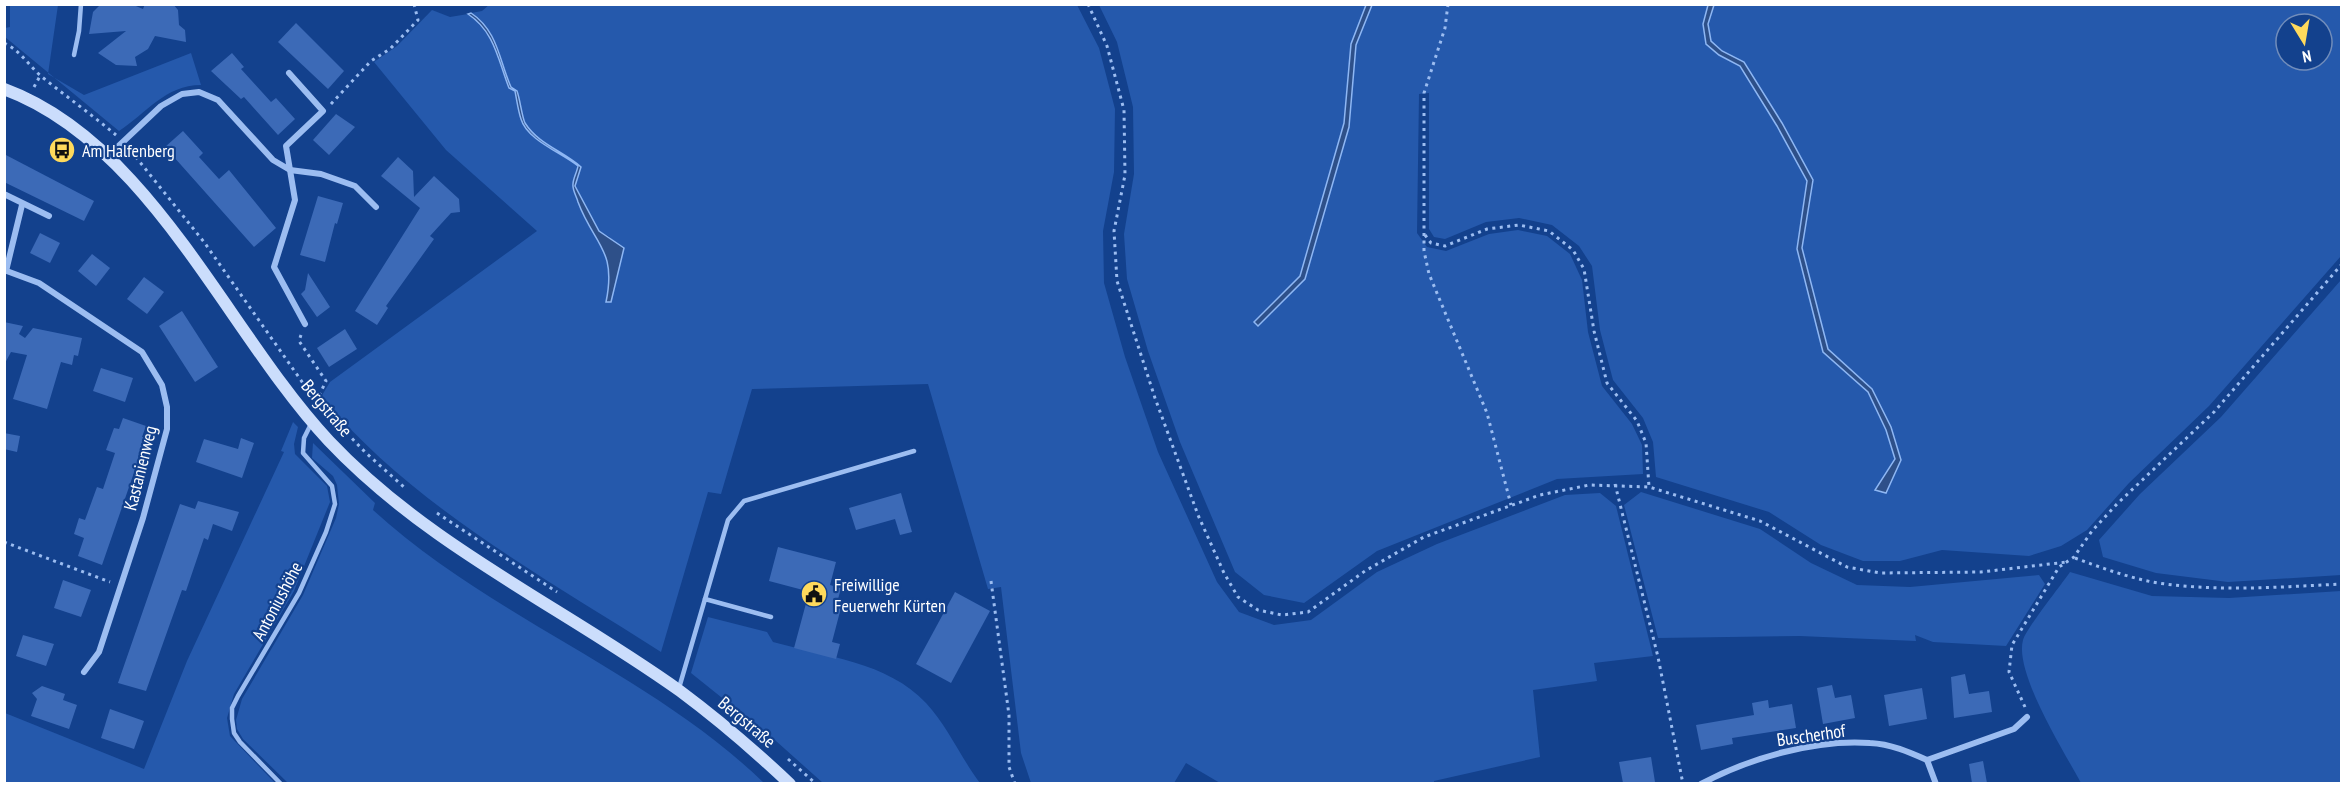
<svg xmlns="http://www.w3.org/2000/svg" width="2346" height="788" viewBox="0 0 2346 788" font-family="'PT Sans Narrow',sans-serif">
<rect width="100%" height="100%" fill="#13418d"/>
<!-- green -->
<g fill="#2559ac" fill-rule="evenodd">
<path d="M490,4L1077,5L1099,48L1115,109L1114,172L1103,231L1104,283L1125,357L1158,452L1217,582L1239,612L1274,625L1311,620L1377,572L1437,544L1565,495L1600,493L1616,506L1653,656L1594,663L1597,681L1533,690L1540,757L1434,781V783H1220L1186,763L1174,783H1031L1021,753L1001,587L988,589L928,384L752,389L721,494L708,492L661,652C539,574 416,508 321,397L330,382L537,231L446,150L374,62L397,46L432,10L450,17L468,14C495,32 498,60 509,88L515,91C517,100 518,110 521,119C527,140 562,153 578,166C577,172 573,179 573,184C572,190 577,197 578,202C594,244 617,249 606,301H611L613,289L610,237L599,231L575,186L580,167C563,151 538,144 525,123C522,117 520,99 517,91L511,88C499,60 498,31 471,13L482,11Z"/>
<path d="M10,5H58L48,74L84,95L191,53L201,85C165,85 147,113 119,131L5,37V28L10,27Z"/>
<path d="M1099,5H1366L1351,44L1344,123L1300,276L1254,321L1305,278L1349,127L1356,45L1372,5H1708L1703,24L1706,44L1719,55L1740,66L1777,126L1807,181L1797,249L1823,352L1868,392L1886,430L1895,459L1876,490L1901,459L1872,389L1828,349L1802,248L1813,180L1744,62L1722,51L1711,41L1708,24L1714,5H2341V256L2209,406L2129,483L2087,530L2061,546L2029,556L1942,550L1900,561H1863L1821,545L1769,512L1656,477L1653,442L1643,418L1613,380L1600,330L1592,266L1579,246L1552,225L1519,218L1486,222L1445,239L1434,237L1429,229V93L1419,94L1417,233L1427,247L1446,251L1489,234L1518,230L1547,236L1570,254L1582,280L1588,332L1602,386L1632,424L1642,445L1643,474L1557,479L1377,551L1304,603L1264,595L1235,572L1180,442L1148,351L1127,279L1124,234L1134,174L1133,107L1117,42ZM2286,24H2322V60H2286Z"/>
<polygon points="2341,280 2341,575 2228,582 2156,573 2103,557 2099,540 2140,494 2221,417"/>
<polygon points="293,422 298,427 294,444 295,454 327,486 330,502 294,591 234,694 227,718 230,736 275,783 5,783 5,713 144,769 187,661 284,452 281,451"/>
<path d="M313,443L375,503L373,510C491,618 649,672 764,783H288L243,739L237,729L236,720L242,699L303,595L336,518L339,504L337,485L333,476L312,458Z"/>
<polygon points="1641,492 1760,529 1811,563 1857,585 1910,587 2039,575 2045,584 2006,646 1933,642 1915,635 1916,641 1800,636 1658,638 1624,505"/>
<path d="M2070,572L2152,596L2229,598L2341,591V783H2081C2065,753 2014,673 2023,640C2026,629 2061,585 2070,572Z"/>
<path d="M708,617L767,632L773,642C824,656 888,662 926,703C948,727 961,758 980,783H823L776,741L691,673Z"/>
</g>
<!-- water -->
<g fill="#2e5089" stroke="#8eb7f4" stroke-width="1.5">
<polygon points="1366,5 1372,5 1356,45 1349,127 1305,279 1258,326 1254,322 1300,276 1344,123 1351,44"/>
<polygon points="1708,5 1714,5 1708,24 1711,41 1722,51 1744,62 1782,123 1813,180 1802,248 1828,349 1872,389 1891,427 1901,460 1886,493 1875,490 1895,459 1886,430 1868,392 1823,352 1797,249 1807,181 1777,126 1740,66 1719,55 1706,44 1703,24"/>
<path d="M471,13C498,31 499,60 511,87L517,91C520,99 522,117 525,123C538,144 563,151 581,167L575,186L599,231L624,248L611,302H606C617,249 594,245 578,202C577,197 572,190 573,184C573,179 577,172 578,166C562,153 527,140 521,119C518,110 517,101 515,91L509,88C498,60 495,32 468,14Z"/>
</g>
<!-- building -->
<g fill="#3c6ab7">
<polygon points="101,4 131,4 143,9 145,4 173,4 178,10 179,25 185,30 186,42 155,36 148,49 135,57 137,66 116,65 98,53 126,31 89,34 93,12"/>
<polygon points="296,23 344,71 328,89 278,42"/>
<polygon points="232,53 244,67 241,69 271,102 276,98 295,119 278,135 244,97 241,99 211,71"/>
<polygon points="336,114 355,127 329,155 313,140"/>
<polygon points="183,131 203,153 199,157 219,179 229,170 276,228 254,247 165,147"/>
<polygon points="4,154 94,201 84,221 4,182"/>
<polygon points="398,157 413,171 414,197 434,176 459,199 460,212 451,213 430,236 434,239 386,306 388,308 377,325 355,311 420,208 381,176"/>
<polygon points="318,196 343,203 337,224 335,223 325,262 300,255"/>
<polygon points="40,233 60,243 50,263 30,253"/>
<polygon points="92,254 110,268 96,286 78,271"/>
<polygon points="308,273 330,307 317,317 301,294 305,290"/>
<polygon points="144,277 164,292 147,314 127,299"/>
<polygon points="182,311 218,367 195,382 159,326"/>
<polygon points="4,322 23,326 19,334 25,338 33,328 82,338 78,356 74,355 72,365 61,362 47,409 13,399 27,355 11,352 4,365"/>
<polygon points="345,329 357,349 329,367 317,348"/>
<polygon points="101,368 133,378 125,402 93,391"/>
<polygon points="123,418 146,426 142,437 146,438 102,565 78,556 84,538 74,534 79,518 85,520 97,487 103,489 115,453 106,450 114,428 119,429"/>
<polygon points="4,433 20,436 17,452 4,449"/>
<polygon points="241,438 254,443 242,478 196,462 204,439 238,449"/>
<polygon points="901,493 912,532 900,535 895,519 856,530 849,508"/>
<polygon points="198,501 239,512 232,531 213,524 208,540 204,538 186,591 182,590 146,691 118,683 180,504 195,509"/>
<polygon points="778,547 836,562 830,585 841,588 837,603 842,604 832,642 840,644 836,659 794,648 808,596 802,594 803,590 769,581"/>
<polygon points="63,580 91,590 81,617 54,608"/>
<polygon points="955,592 990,611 951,683 916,664"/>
<polygon points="23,635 54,644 46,666 16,656"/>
<polygon points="1965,674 1969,694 1989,691 1992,712 1954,718 1951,677"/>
<polygon points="1832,685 1835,698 1851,695 1855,718 1823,724 1817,688"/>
<polygon points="42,686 65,694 63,700 77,705 69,729 31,716 37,699 32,693"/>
<polygon points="1922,688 1927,719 1889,726 1884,695"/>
<polygon points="1768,700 1769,708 1792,704 1796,728 1732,738 1733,744 1701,750 1696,725 1754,715 1752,703"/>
<polygon points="110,709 144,721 134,749 101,738"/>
<polygon points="1651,757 1655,782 1623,783 1619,762"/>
<polygon points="1983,761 1987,783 1972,783 1969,764"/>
</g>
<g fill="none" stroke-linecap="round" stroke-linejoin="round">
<!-- path -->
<g stroke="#9cbdf1" stroke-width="3" stroke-dasharray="3 4.5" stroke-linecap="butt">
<polyline points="1088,4 1107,46 1124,110 1125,175 1114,231 1117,281 1155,398 1198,515 1224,573 1238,597 1258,610 1282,615 1308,612 1365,571 1424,537 1540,495 1589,485 1649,487 1760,521 1847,567 1880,573 1981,572 2067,562"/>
<polyline points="1448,4 1445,28 1424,93 1424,251 1429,274 1487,413 1511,505"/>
<path d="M4,43C21,51 29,66 42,77C67,97 92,115 116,135"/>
<polyline points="34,87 40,76"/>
<polyline points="331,104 371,61 390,49 418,20 414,4"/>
<polyline points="131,151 204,242 312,396"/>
<polyline points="1425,235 1431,243 1445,246 1487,229 1519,225 1549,231 1573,250 1584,269 1594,331 1607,383 1637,421 1646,443 1649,487"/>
<polyline points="301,335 299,341 326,381 316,402"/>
<polyline points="321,406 365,452 406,489"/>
<polyline points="1615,484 1658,657 1683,784"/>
<polyline points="437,513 557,592"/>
<polyline points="4,542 110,582"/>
<path d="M2075,558C2102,568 2129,578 2158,583C2219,592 2280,587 2342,584"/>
<polyline points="991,581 1009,715 1009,767 1015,784"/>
<polyline points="2025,707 2009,672 2012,645 2059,567 2074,557 2092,531 2117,504 2214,412 2342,264"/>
<polyline points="788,759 816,784"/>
</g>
<!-- service -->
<g stroke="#9cbdf1" stroke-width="4.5">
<polyline points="74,55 79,31 81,4"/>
<polyline points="705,599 728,520 744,501 914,451"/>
<polyline points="679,688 705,599 771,617"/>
<polyline points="281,784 240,742 234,733 232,719 232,708 238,696 299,593 326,532 335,504 332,486 303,453 304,438 311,424"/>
</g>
<!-- minor -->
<g stroke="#9cbdf1" stroke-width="6">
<polyline points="289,73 323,111 286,146 295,200 274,267 305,324"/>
<polyline points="108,156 161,106 182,94 199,92 218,100 273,160 290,170 321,174 355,186 376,207"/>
<polyline points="4,194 49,216"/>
<polyline points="4,270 39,283 142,352 162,385 167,407 167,429 143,518 99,652 84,672"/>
<polyline points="6,271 22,205"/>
<polyline points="1927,760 1936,784"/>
<path d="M1701,784C1749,758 1816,739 1870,743C1891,744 1909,752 1927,760L2014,729L2027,717"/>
</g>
<!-- secondary -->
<path stroke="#cbddfc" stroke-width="12" d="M4,89C151,143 227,332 329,441C429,547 563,607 680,691C719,720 755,751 790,784"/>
</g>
<!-- icons -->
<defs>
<symbol id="bus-disc" viewBox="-11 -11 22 22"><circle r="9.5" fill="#ffda5c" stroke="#13418d"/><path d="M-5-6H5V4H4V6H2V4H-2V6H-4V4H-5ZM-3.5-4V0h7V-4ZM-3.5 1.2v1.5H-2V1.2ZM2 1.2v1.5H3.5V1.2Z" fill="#111"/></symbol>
<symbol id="civic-disc" viewBox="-11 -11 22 22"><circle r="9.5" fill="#ffda5c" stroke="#13418d"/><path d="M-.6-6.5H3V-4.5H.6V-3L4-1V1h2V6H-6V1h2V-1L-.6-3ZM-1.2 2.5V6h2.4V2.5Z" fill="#111"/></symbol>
</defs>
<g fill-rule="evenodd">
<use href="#bus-disc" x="47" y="135" width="30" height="30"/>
<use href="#civic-disc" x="799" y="579" width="30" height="30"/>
</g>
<g text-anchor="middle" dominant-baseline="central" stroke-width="4.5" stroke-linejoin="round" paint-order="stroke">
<!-- poi labels -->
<g font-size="18" fill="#fff" stroke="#13418d" text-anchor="start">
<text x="82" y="150">Am Halfenberg</text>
<text x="834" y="584">Freiwillige<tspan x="834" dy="21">Feuerwehr Kürten</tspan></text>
</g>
<!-- street labels -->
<g font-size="18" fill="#fff" stroke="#13418d">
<text transform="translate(327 408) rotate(50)">Bergstraße</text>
<text transform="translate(140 468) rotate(-76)">Kastanienweg</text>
<text transform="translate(277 601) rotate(-62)">Antoniushöhe</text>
<text transform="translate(747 722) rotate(40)">Bergstraße</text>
<text transform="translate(1811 735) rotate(-8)">Buscherhof</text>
</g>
</g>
<!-- border -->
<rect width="2346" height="788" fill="none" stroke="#ffffff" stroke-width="12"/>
<!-- north arrow -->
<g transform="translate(2304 42) rotate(169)"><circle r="28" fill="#13418d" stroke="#718dbb" stroke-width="1.5"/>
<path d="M0-4.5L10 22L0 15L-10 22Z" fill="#ffda5c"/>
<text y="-9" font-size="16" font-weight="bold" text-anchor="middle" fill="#ffffff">N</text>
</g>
</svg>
